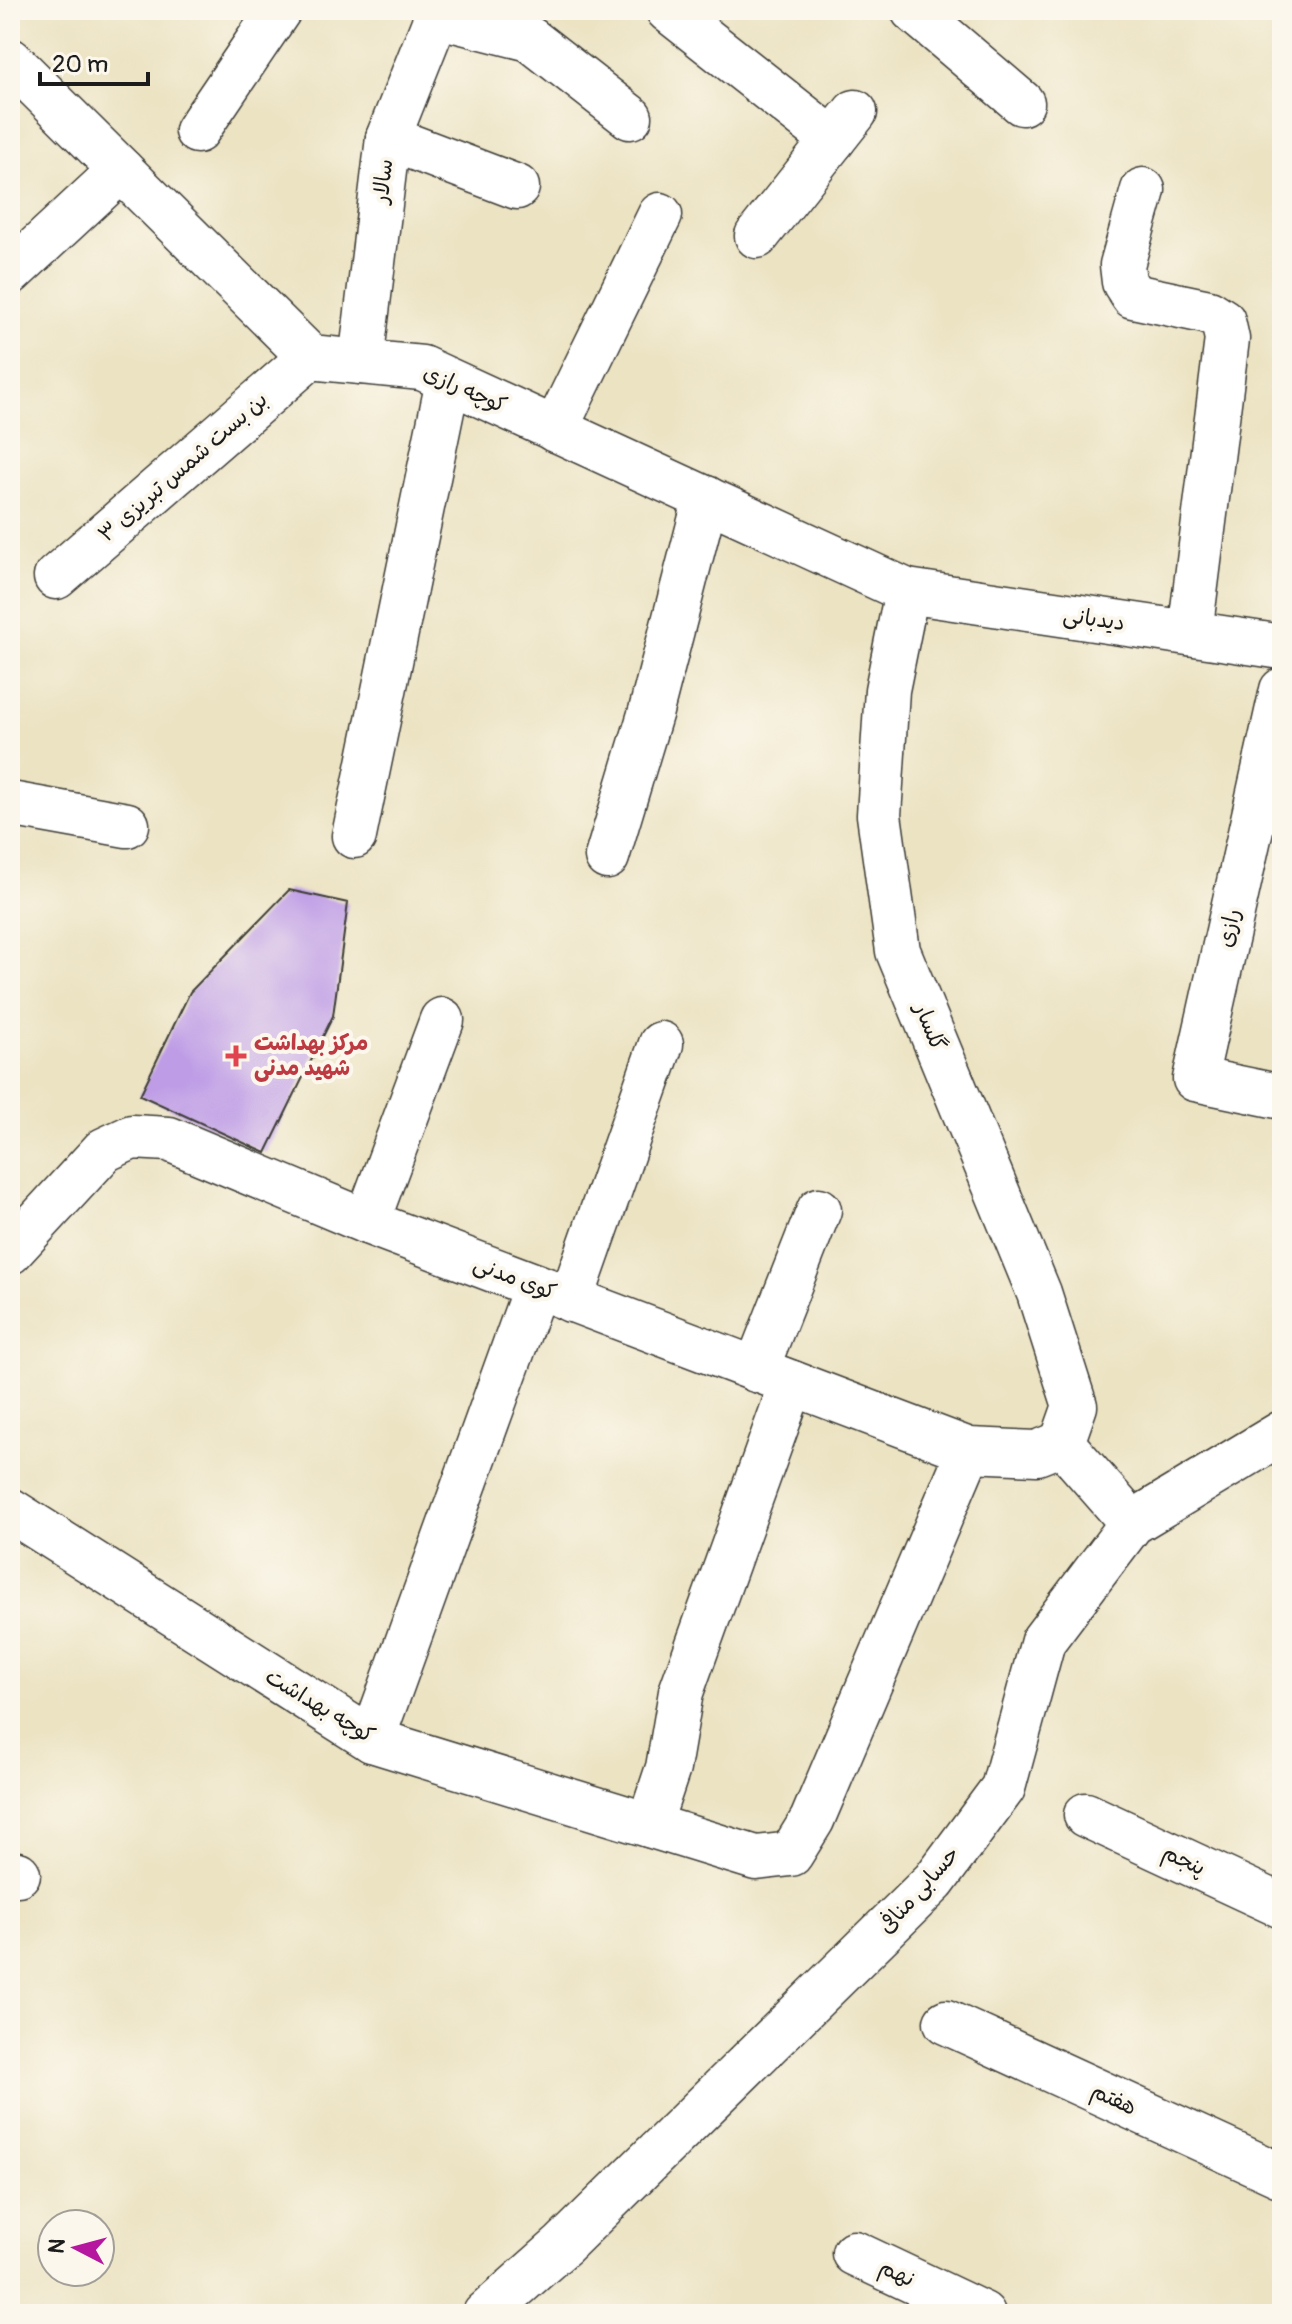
<svg xmlns="http://www.w3.org/2000/svg" width="1292" height="2324" viewBox="0 0 1292 2324" font-family="Pangolin,'Playpen Sans Arabic',sans-serif">
<rect width="100%" height="100%" fill="#fbf7ec"/>
<filter id="ink" filterUnits="userSpaceOnUse"><feTurbulence type="fractalNoise" baseFrequency=".0125" numOctaves="2"/><feDisplacementMap in="SourceGraphic" scale="16" xChannelSelector="R" yChannelSelector="G"/><feConvolveMatrix kernelMatrix="1 2 1 2 8 2 1 2 1" color-interpolation-filters="sRGB"/></filter>
<filter id="wash" filterUnits="userSpaceOnUse"><feTurbulence type="fractalNoise" baseFrequency=".006" numOctaves="4" result="noise"/><feDisplacementMap in="SourceGraphic" scale="32" xChannelSelector="R" yChannelSelector="G"/><feGaussianBlur stdDeviation="1.8" result="paint"/><feColorMatrix in="noise" values="0 0 0 0 0 0 0 0 0 0 0 0 0 0 0 0 0 1.4 0 .05"/><feComposite in="paint" operator="in"/></filter>
<g filter="url(#wash)">
<rect width="100%" height="100%" fill="#ece3c3"/>
<g id="blocks">
<!-- building -->
<polygon fill="#be9ce6" points="289,890 348,903 333,1016 266,1153 140,1095 190,992"/>
</g>
</g>
<g filter="url(#ink)">
<use href="#blocks" fill-opacity="0" stroke="#3b3a35" stroke-width="2"/>
<g fill="none" stroke-linecap="round" stroke-linejoin="round">
<defs>
<g id="minor">
<polyline points="668,10 833,140"/>
<polyline points="913,10 1022,103"/>
<polyline points="435,15 530,39 630,117"/>
<polyline points="10,60 310,357 422,368 907,591 1282,647"/>
<polyline points="197,131 279,10"/>
<polyline points="388,138 517,187"/>
<polyline points="1143,190 1122,265 1124,282 1133,296 1209,312 1223,321 1227,339 1190,633"/>
<polyline points="757,236 855,112"/>
<polyline points="10,273 121,170"/>
<polyline points="361,362 388,138 439,10"/>
<polyline points="555,430 660,215"/>
<polyline points="56,577 310,357"/>
<polyline points="907,591 887,690 879,815 898,951 1039,1293 1075,1406 1062,1443"/>
<polyline points="1282,690 1195,1079 1282,1097"/>
<polyline points="10,804 127,825"/>
<polyline points="354,836 448,381"/>
<polyline points="607,857 651,711 706,498"/>
<polyline points="367,1222 442,1020"/>
<polyline points="10,1252 104,1150 132,1137 169,1139 367,1222 969,1450 1037,1453 1062,1443"/>
<polyline points="571,1300 661,1044"/>
<polyline points="756,1370 819,1210"/>
<polyline points="1062,1443 1132,1523"/>
<polyline points="10,1510 372,1740 756,1858 791,1854 812,1820 969,1450"/>
<polyline points="372,1740 536,1286"/>
<polyline points="1086,1815 1282,1906"/>
<polyline points="649,1825 668,1768 681,1692 792,1383"/>
<polyline points="10,1874 18,1874"/>
<polyline points="946,2022 1282,2176"/>
<polyline points="854,2253 983,2314"/>
<polyline points="485,2314 563,2245 934,1881 1003,1788 1043,1641 1132,1523 1282,1433"/>
</g>
</defs>
<!-- minor casing -->
<use href="#minor" stroke="#3b3a35" stroke-width="47"/>
<!-- minor -->
<use href="#minor" stroke="#fff" stroke-width="44"/>
</g>
</g>
<!-- markers -->
<path fill="#e0444e" stroke="#fbf7ec" stroke-width="3" d="M232 1044h8v8h8v8h-8v8h-8v-8h-8v-8h8z"/>
<g text-anchor="middle" dominant-baseline="central" stroke-width="8" stroke-linejoin="round" paint-order="stroke">
<!-- street labels -->
<g font-size="22" fill="#1c1c1c" stroke="#fbf7ec">
<text transform="translate(383 181) rotate(-83)">سالار</text>
<text transform="translate(465 389) rotate(24)">کوچه رازی</text>
<text transform="translate(183 467) rotate(-41)">بن بست شمس تبریزی ۳</text>
<text transform="translate(1094 619) rotate(8)">دیدبانی</text>
<text transform="translate(1229 928) rotate(-77)">رازی</text>
<text transform="translate(930 1027) rotate(68)">گلسار</text>
<text transform="translate(515 1278) rotate(21)">کوی مدنی</text>
<text transform="translate(320 1706) rotate(31)">کوچه بهداشت</text>
<text transform="translate(1184 1860) rotate(25)">پنجم</text>
<text transform="translate(919 1890) rotate(-48)">حسابی منافی</text>
<text transform="translate(1114 2099) rotate(25)">هفتم</text>
<text transform="translate(897 2273) rotate(25)">نهم</text>
</g>
<!-- health labels -->
<g font-size="22" font-weight="bold" fill="#be3a42" stroke="#fbf7ec" text-anchor="start">
<text x="254" y="1043">مرکز بهداشت<tspan x="254" dy="25">شهید مدنی</tspan></text>
</g>
</g>
<!-- margin -->
<rect width="1292" height="2324" fill="none" stroke="#fbf7ec" stroke-width="40"/>
<!-- north arrow -->
<g transform="translate(76 2248) rotate(276)"><circle r="38" fill="#fbf7ec" stroke="#a29f99" stroke-width="2"/>
<path d="M0-6L14 30L0 20L-14 30Z" fill="#b5179e"/>
<text y="-12" font-size="22" font-weight="bold" text-anchor="middle" fill="#1c1c1c">N</text>
</g>
<!-- scale -->
<path d="M40 72v12h108v-12" fill="none" stroke="#1c1c1c" stroke-width="4"/>
<text x="52" y="72" font-size="24" fill="#1c1c1c" stroke="#fbf7ec" stroke-width="6" paint-order="stroke">20 m</text>
</svg>
